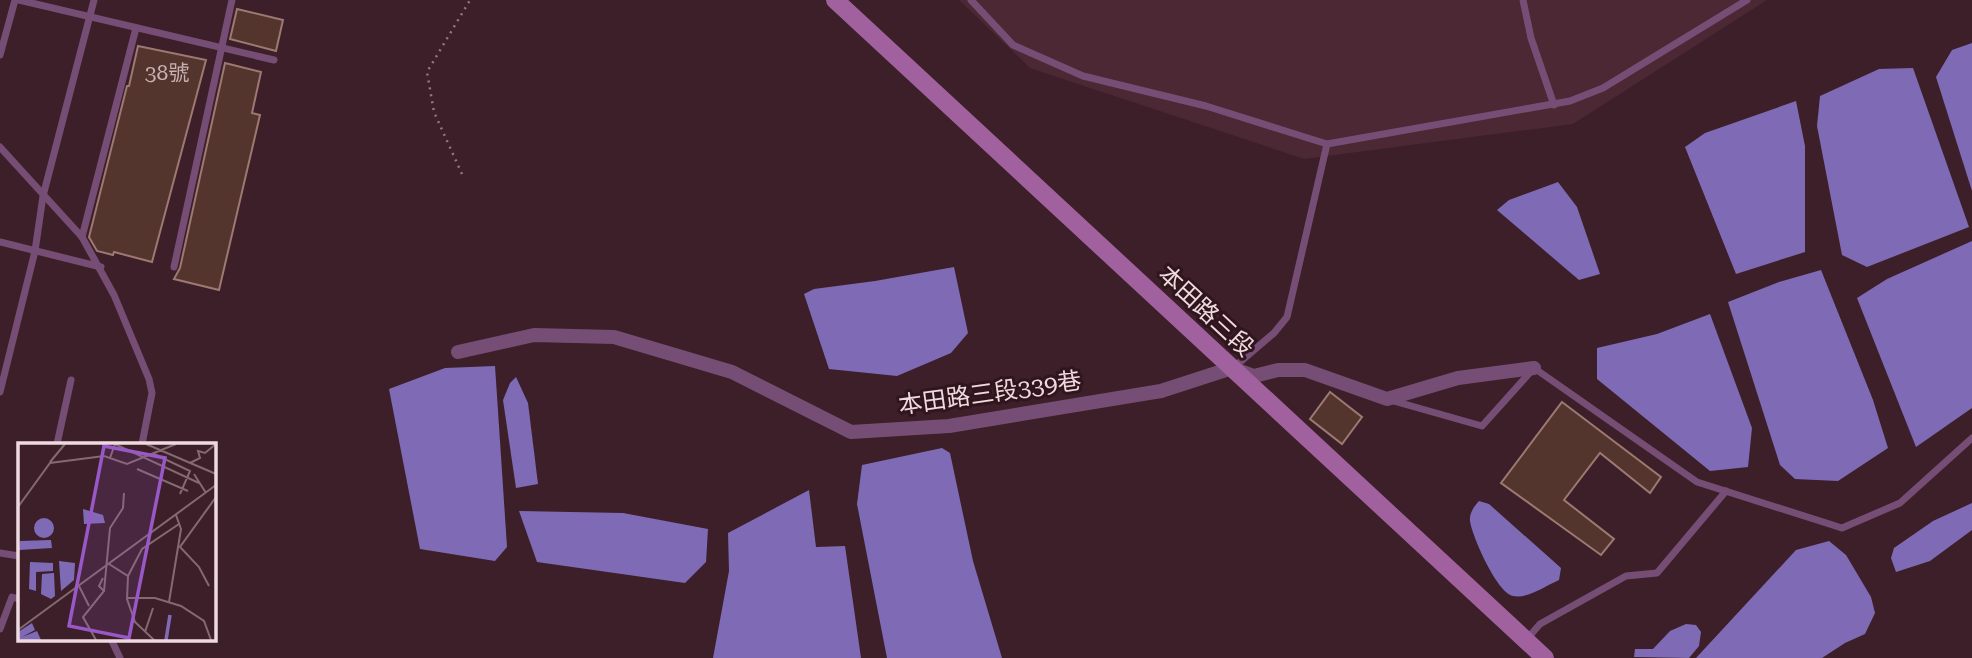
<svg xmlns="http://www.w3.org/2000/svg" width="1972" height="658" viewBox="0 0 1972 658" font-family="'Roboto Serif','Noto Sans TC',serif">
<rect width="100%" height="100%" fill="#3c1f28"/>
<!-- built -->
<polygon fill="#4b2834" points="959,0 1767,0 1573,124 1304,159 1030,68"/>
<!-- water -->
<g fill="#7f6bb5">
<polygon points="1972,43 1972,191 1936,77 1952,50"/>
<polygon points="1913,68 1969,227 1867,267 1842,255 1817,126 1820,96 1879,69"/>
<polygon points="1796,101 1805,146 1805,252 1736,274 1685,147 1705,133"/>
<polygon points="1558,182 1577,207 1600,274 1579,280 1497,210 1509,200"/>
<polygon points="1972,241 1972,408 1916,447 1857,298 1887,279"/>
<polygon points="954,267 968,333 951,353 897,376 829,369 804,294 814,289 875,281"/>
<polygon points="1821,270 1873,400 1888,448 1838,481 1795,479 1780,465 1728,302 1779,282"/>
<polygon points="1710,314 1752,428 1748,467 1710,471 1597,379 1597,348 1657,334"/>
<polygon points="495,366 507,547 495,561 420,549 389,389 445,368"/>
<polygon points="516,377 528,403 538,484 516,488 503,400 510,383"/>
<polygon points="942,448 950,453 973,561 1002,658 887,658 857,504 862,465"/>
<polygon points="809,490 816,547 845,546 861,658 713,658 729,571 728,533"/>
<path d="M1479,501L1489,504L1561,568L1559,580C1545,586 1528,599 1513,596C1497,593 1472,536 1470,521C1469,514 1474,506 1479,501Z"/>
<polygon points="1972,503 1972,530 1930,561 1896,572 1891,558 1894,548 1933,521"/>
<polygon points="519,511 623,513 708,529 706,562 685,583 537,562"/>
<polygon points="1829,541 1846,555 1871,597 1875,613 1865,634 1845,643 1822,658 1696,658 1796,550"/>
<polygon points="1686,624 1696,625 1701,632 1699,646 1689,658 1634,657 1635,649 1653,649 1670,631"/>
</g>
<!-- building -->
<g fill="#54352e" stroke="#9d7972" stroke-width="2">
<polygon points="237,9 283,20 276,51 230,39"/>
<polygon points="138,46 206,60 152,262 114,252 113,255 97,251 89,237 127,86 129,86"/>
<polygon points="225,63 261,72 252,113 260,115 219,290 174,279 180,268"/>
<polygon points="1330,392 1362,417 1342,444 1310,419"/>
<polygon points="1562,402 1661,477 1650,493 1600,453 1564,500 1614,539 1601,555 1501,483"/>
</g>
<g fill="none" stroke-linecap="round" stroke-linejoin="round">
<!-- path -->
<polyline stroke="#927980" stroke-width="2.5" stroke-dasharray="2 5" stroke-linecap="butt" points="462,174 434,112 427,72 470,0"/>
<!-- lane -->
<g stroke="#764e75" stroke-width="7">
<polyline points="19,0 274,60"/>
<polyline points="971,0 1013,45 1083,76 1206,106 1327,144 1287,317 1274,333 1233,368"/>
<polyline points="1523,0 1531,38 1554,105"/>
<polyline points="0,55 15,0"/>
<polyline points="1327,144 1570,101 1603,88 1747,0"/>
<polyline points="0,147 82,237 114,295 149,379 152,393 142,444"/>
<polyline points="82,237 136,28"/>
<polyline points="0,242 101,267"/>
<polyline points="174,267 232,0"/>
<polyline points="0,392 35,251 43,196 94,0"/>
<polyline points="1390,400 1482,426 1534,368 1697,482 1842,528 1900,503 1972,438"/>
<polyline points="57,444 71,380"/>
<polyline points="0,553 19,556"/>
<polyline points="0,629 12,597 19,599"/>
<polyline points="111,639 120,658"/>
<polyline points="1526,640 1540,624 1626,576 1657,573 1726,491"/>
</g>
<!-- street -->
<polyline stroke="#764e75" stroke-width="14" points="458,352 534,335 614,337 732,372 851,432 949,426 1161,391 1232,368 1254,376 1278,370 1305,370 1387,399 1458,378 1534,368"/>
<!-- secondary -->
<polyline stroke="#a1619f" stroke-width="18" points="835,0 1545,658"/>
</g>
<g text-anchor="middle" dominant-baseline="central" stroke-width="6" stroke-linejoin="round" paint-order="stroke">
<!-- number labels -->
<g font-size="21" fill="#c8b1b3">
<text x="167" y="73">38號</text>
</g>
<!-- street labels -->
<g font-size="24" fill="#eedadf" stroke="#31151e">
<text transform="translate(1206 311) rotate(43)">本田路三段</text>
<text transform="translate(990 393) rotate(-8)">本田路三段339巷</text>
</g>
</g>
<!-- overview -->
<g transform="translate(18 443)">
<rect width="198" height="198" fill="#3c1f28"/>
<path d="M65,66L85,72L87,80L66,81ZM16 85a10 10 0 1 1 20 0a10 10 0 1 1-20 0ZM33,97L34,105L1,107L2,98ZM41,118L57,120L56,137L43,148ZM12,119L35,120V128L18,129V148L11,146ZM36,130L37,153L33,156L23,151L24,131ZM14,180L17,187L4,194L19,188L23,197H0V189Z" fill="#7f6bb5"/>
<path fill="none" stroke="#7f6bb5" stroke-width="3.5" d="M148,197L152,172"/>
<path fill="none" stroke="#836a71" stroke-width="2" d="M128,1L198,31M136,11L172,28L162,51M92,15L97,1L181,40M32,19L47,1M172,20L182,15L180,8L187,10L198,1M119,26L170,48M176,31L188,50M0,64L32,20L86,13L109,21L158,1M91,121L110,133L124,106L161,81M110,133L109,156L117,179L136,197M61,143L71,163M191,143L181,124L162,104L198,54M86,148L92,85L105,65L106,50M109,155H137L163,163L186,178L193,197M151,159L163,86L158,72M0,187L198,42M127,189L135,165M78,197L65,174L86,148L81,143L85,135"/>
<path fill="#9858c7" fill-opacity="0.15" stroke="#9858c7" stroke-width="3.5" d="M86,3L147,15L111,195L51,183Z"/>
<rect width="198" height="198" fill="none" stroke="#eedadf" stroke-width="3.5"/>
</g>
</svg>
